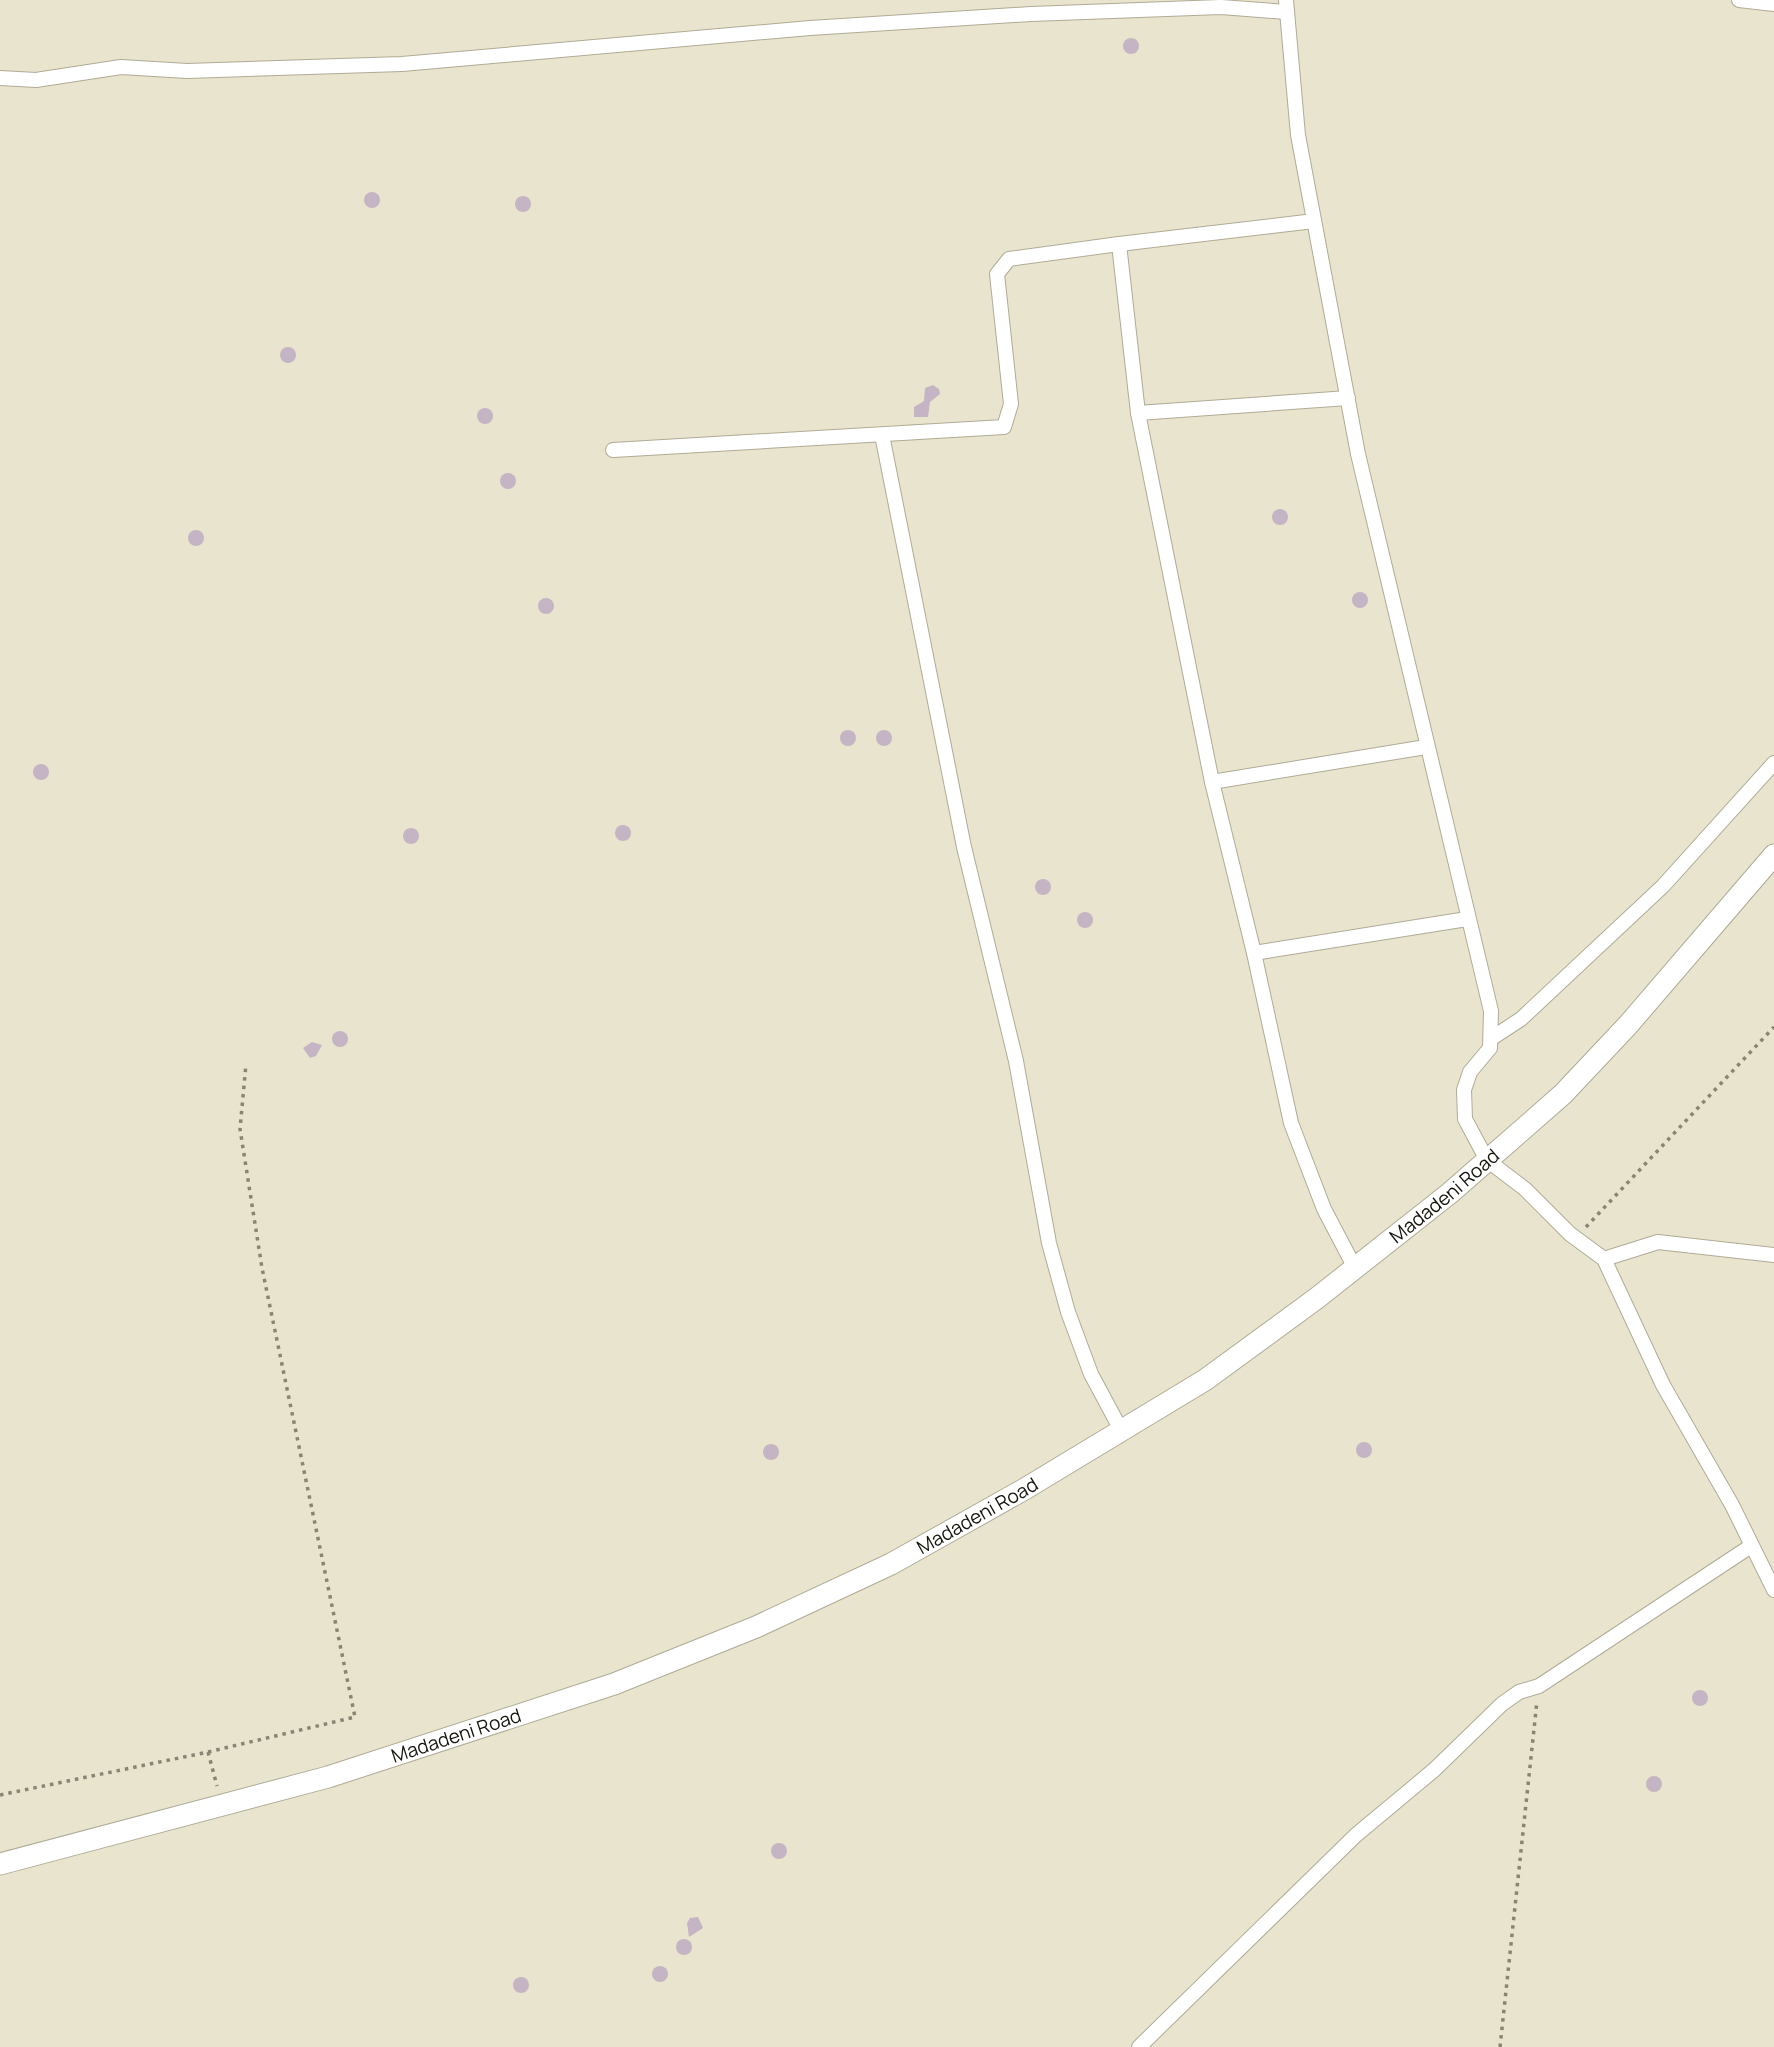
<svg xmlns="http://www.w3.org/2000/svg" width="1774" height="2047" viewBox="0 0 1774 2047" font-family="Manrope,sans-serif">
<rect width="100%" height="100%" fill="#e9e4ce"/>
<!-- building -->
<g fill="#c5b4c4">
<circle cx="1131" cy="46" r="8"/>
<circle cx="372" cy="200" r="8"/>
<circle cx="523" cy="204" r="8"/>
<circle cx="288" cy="355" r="8"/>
<polygon points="933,385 939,389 940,394 930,402 928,417 914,417 914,407 924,401 925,388"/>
<circle cx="485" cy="416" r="8"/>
<circle cx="508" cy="481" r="8"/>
<circle cx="1280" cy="517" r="8"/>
<circle cx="196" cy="538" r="8"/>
<circle cx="1360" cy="600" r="8"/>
<circle cx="546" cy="606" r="8"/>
<circle cx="848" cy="738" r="8"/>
<circle cx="884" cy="738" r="8"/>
<circle cx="41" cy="772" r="8"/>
<circle cx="623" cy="833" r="8"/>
<circle cx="411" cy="836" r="8"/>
<circle cx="1043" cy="887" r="8"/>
<circle cx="1085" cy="920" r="8"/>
<circle cx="340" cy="1039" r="8"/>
<polygon points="312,1042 322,1045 316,1056 310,1058 303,1048"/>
<circle cx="1364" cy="1450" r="8"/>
<circle cx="771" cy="1452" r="8"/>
<circle cx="1700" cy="1698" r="8"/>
<circle cx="1654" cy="1784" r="8"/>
<circle cx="779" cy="1851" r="8"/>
<polygon points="698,1917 703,1928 689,1937 687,1923 690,1918"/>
<circle cx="684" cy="1947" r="8"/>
<circle cx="660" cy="1974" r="8"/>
<circle cx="521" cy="1985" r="8"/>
</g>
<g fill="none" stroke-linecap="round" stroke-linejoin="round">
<defs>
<g id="street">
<polyline points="1286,0 1298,135 1358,454 1491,1011 1490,1048 1470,1072 1464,1090 1465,1119 1487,1160 1525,1189 1570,1234 1604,1259 1663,1385 1732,1505 1774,1590"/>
<polyline points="1739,0 1774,4"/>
<polyline points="0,78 36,80 121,67 187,71 402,64 810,28 1031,14 1221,7 1287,12"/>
<polyline points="1138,413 1119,244 1314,221"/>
<polyline points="882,435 964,847 1016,1061 1049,1243 1068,1312 1091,1374 1121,1430"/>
<polyline points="613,450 1004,427 1011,404 997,274 1009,259 1119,244"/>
<polyline points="1212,782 1138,413 1348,398"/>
<polyline points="1254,953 1212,782 1426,747"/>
<polyline points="1492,1038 1521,1019 1663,886 1774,763"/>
<polyline points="1604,1259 1658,1242 1774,1255"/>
<polyline points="1355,1268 1324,1209 1291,1123 1254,953 1467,919"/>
<polyline points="1139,2047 1356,1835 1434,1770 1502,1704 1519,1692 1539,1686 1751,1546"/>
</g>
<g id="secondary">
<path id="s1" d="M0,1864L328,1777L614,1684L756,1627L891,1564L1023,1490L1205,1380L1317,1298L1450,1193L1563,1094L1628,1025L1774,855"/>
</g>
</defs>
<!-- street casing -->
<use href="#street" stroke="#b0ab96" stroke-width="16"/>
<!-- secondary casing -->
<use href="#secondary" stroke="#b0ab96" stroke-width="23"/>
<!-- path -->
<g stroke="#888575" stroke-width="3.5" stroke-dasharray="3.5 5" stroke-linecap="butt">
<polyline points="1586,1227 1774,1027"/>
<polyline points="208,1752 355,1717 262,1268 240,1129 246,1064"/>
<polyline points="0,1795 208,1752 217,1786"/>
<polyline points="1500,2047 1537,1701"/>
</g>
<!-- street -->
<use href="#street" stroke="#fff" stroke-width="14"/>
<!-- secondary -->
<use href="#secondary" stroke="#fff" stroke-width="21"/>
</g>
<g text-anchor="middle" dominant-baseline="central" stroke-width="7" stroke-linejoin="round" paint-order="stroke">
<!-- street labels -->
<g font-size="19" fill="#15140c" stroke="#f6f1db">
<text stroke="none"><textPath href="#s1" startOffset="1608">Madadeni Road</textPath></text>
<text stroke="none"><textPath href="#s1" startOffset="1041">Madadeni Road</textPath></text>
<text stroke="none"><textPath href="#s1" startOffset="474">Madadeni Road</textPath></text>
</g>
</g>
</svg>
